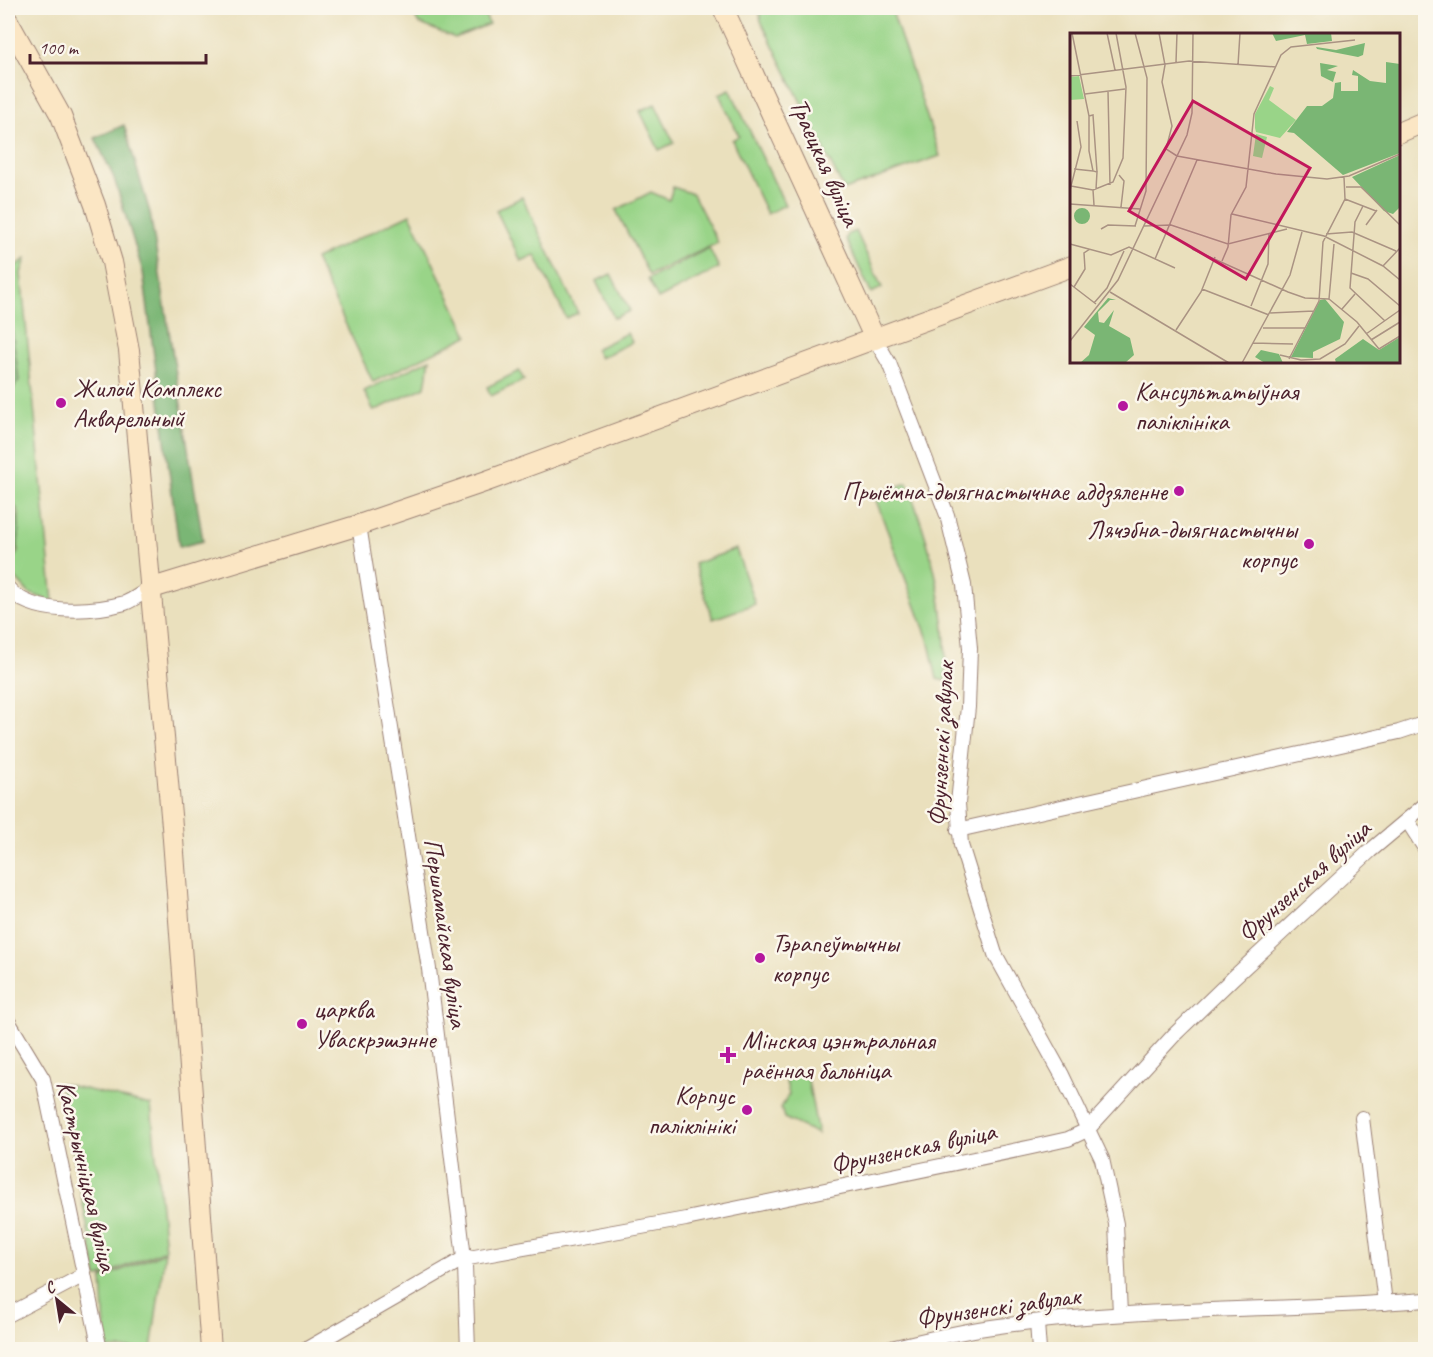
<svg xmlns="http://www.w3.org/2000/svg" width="1433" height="1357" viewBox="0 0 1433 1357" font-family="Caveat,sans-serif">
<rect width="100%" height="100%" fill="#fbf7ec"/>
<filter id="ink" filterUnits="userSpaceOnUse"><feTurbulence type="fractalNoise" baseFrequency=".0167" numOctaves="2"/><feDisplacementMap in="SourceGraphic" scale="12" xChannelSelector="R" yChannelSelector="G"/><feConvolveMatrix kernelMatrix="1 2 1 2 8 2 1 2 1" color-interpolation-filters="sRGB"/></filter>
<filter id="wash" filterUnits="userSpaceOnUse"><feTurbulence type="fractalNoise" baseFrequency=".008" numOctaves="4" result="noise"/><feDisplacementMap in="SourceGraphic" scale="24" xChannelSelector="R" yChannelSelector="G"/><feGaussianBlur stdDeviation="1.35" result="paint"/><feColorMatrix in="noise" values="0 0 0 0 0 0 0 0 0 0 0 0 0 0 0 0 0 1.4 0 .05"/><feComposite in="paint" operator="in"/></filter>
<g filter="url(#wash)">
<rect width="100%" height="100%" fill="#eae0bd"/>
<!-- green -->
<g fill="#99d488" stroke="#727a5a" stroke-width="1.5">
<polygon points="411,8 482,8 489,24 455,38 418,23"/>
<polygon points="759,8 891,8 940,156 844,190 761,21"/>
<polygon points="730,89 785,205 767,214 732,140 739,136 719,94"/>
<polygon points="655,104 674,143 659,150 640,111"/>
<polygon points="673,187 693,194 718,243 649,275 616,210 651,192 669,200"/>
<polygon points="522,197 578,313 566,318 535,255 521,261 496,210"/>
<polygon points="410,214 468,336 373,382 315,259"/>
<polygon points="856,231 882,288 871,293 846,239 848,234"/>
<polygon points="709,248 719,268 658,299 648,279"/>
<polygon points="26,259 21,273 53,602 29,593 8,570 18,551 19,513 8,493 8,396 19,380 12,330 8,318 8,271"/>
<polygon points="611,274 630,311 614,318 596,281"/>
<polygon points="627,333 632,342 600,358 595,349"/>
<polygon points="430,359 425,387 374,411 364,391"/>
<polygon points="519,371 524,380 491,396 487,387"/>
<path d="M907,483C933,552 947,606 946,681L937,679L928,639L874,495Z"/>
<polygon points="736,549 755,604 713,619 694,564"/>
<polygon points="806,1070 818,1134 784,1118 781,1108 789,1094 784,1074"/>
<polygon points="60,1083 151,1105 165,1250 97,1278"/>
<polygon points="165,1252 151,1349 106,1349 102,1278"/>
</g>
<!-- forest -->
<g fill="#7ab674" stroke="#626a50" stroke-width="1.5">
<polygon points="124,125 150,213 203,541 179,547 143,272 114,178 95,138"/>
<polygon points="8,318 12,330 19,380 8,396"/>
<path d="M8,493C22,519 24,541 8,567Z"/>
</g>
</g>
<g filter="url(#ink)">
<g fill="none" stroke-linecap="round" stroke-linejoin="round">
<defs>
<g id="street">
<polyline points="875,339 889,363 947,515 964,585 970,648 968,707 958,803 961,845 995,954 1062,1075 1102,1159 1116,1224 1120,1314"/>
<polyline points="359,525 429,969 465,1266 468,1350"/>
<path d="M8,588C31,616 92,612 125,603C133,600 142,593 149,589"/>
<polyline points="1407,820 1426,850"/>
<polyline points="958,830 1399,732 1426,723"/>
<polyline points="8,1021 43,1079 100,1350"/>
<polyline points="1362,1118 1385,1303"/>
<polyline points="8,1315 84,1275"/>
<polyline points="1037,1323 1039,1350"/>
<polyline points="305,1350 463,1259 686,1219 1032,1147 1068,1139 1087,1130 1175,1034 1233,978 1370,851 1426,804"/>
<path d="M883,1350C921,1341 959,1331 999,1326C1140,1307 1284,1311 1426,1300"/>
</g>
<g id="secondary">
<polyline points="723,8 875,339"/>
<polyline points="8,21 61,116 95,205 112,262 129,350 172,826 211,1350"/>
<polyline points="1398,133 1426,121"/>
<polyline points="149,589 359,525 487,481 1072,266"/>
</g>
</defs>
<!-- street casing -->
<use href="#street" stroke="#9a8074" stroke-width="16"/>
<!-- secondary casing -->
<use href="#secondary" stroke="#9a8074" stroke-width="22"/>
<!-- street -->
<use href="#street" stroke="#fff" stroke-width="14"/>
<!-- secondary -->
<use href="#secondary" stroke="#fbe6c4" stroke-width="20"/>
</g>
</g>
<!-- markers -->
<g fill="#b5179e" stroke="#fbf7ec" stroke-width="2">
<circle cx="61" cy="403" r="6"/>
<circle cx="1123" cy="406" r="6"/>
<circle cx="1179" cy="491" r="6"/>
<circle cx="1309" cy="544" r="6"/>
<circle cx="760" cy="958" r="6"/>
<circle cx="302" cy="1024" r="6"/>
<path d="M725 1046h6v6h6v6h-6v6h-6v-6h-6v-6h6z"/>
<circle cx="747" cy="1110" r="6"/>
</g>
<g text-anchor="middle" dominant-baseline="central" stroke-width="5" stroke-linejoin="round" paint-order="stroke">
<!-- street labels -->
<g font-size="26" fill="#4a1f2b" stroke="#fbf7ec">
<text transform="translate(825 162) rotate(66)">Траецкая вуліца</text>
<text transform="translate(941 744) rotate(-87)">Фрунзенскі завулак</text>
<text transform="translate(1304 881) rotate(-42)">Фрунзенская вуліца</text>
<text transform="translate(446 933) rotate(82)">Першамайская вуліца</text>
<text transform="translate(913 1148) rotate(-12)">Фрунзенская вуліца</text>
<text transform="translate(87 1176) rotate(77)">Кастрычніцкая вуліца</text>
<text transform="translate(998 1307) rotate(-8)">Фрунзенскі завулак</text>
</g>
<!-- poi labels -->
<g font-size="26" fill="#4a1f2b" stroke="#fbf7ec" text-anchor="start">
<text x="73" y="388">Жилой Комплекс<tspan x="73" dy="30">Акварельный</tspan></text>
<text x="1135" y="391">Кансультатыўная<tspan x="1135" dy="30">паліклініка</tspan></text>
<text x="1167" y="491" text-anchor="end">Прыёмна-дыягнастычнае аддзяленне</text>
<text x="1297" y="529" text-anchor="end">Лячэбна-дыягнастычны<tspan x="1297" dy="30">корпус</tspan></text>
<text x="772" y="943">Тэрапеўтычны<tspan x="772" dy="30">корпус</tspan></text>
<text x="314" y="1009">царква<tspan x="314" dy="30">Уваскрэшэнне</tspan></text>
<text x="742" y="1040">Мінская цэнтральная<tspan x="742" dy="30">раённая бальніца</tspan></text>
<text x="735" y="1095" text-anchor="end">Корпус<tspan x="735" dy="30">паліклінікі</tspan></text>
</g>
</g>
<!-- overview -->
<g transform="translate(1070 33)">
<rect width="330" height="330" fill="#eae0bd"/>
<path d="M9,43L14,66L0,67V44ZM200,53L204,55L199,67L226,87L210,105L186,99L185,95V81ZM186,101L197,104L192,125L183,123Z" fill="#99d488"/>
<path d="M202,0H261L262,8L237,11L235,2L206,8ZM295,10L293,22L288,24L247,16L246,14L266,17ZM316,29L330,31V120L273,142L224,100L217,99L237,73H252L263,65L265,50L271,49V58H288V43L282,42L283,37L300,48L316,50ZM250,30L268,33L257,37L266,39L263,49L251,43ZM330,122V174L323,181L314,178L282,144ZM4 183a8 8 0 1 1 16 0a8 8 0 1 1-16 0ZM38,265L46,267H40L28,279L29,289L34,290L44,277L39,293L60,305L64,322L55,330H10L19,322L25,302L14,294ZM255,266L274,289L270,306L243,319V325L221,324L250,267ZM330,304V330H266L265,326L293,306L309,317ZM191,317L209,321L213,330H195L185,324Z" fill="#7ab674"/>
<path fill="none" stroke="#aa9383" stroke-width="1.5" d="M2,0L19,83V118L23,138L27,139L26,156M37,0L45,37M89,0L95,32L92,49L102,93L96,116L107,123M106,29L107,0M168,32L170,0M0,43L119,28L206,34M38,58L40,152M15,61L55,56M19,83L23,82L27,139M107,123L206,141L257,146L279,143L330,121M4,136L23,138M49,142L54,148L51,174M1,153L23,157M276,154H291L330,192M0,157L11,114L7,88M275,166L306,178M0,171L70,176M24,172L23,157L43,149L53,125L56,54L46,0M293,173L285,189L280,255L315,288M162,181L254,203L313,233L330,247M296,192L307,177M65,193L76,158L77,45L65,0M74,193L101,192L158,211L217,196M31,196L38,192L66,193M256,201L282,199L326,218M0,211L41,222L59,214L105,235M122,216L218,259L235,265L259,266M85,226L127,127M152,228L158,214L161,182L176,154L184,81L211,22L221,14L285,7M313,233L330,215M281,240L298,246L330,273M0,251L26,271M4,254L15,236L14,220L20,216M132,256L199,282M40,259L159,330M259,266L287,289L309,316L330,303M259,266L264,211M24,270L37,255L54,218M181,273L198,231L199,201M272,276L285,261M199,280L244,278M193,295H235M106,297L131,259L145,224M296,301L330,277M301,307L330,289M0,308L48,247L117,102L122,80L123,0M183,310L223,311M210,322L231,327L250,326L275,311L289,293M219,326L249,268L253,209L275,166L274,144M172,330L220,242L232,199"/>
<path fill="#c2185b" fill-opacity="0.15" stroke="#c2185b" stroke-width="3" d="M123,68L240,135L176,246L59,178Z"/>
<rect width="330" height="330" fill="none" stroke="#4a1f2b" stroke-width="3"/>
</g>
<!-- margin -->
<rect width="1433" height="1357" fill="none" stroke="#fbf7ec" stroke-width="30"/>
<!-- north arrow -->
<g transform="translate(57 1300) rotate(330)" stroke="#fbf7ec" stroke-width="4.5" paint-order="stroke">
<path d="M0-4.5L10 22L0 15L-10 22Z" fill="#4a1f2b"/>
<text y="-9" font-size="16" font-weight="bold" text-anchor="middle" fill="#4a1f2b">С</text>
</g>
<!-- scale -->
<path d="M30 54v9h176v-9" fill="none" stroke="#4a1f2b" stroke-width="3"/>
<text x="39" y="54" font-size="18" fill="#4a1f2b" stroke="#fbf7ec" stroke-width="4.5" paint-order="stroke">100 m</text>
</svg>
